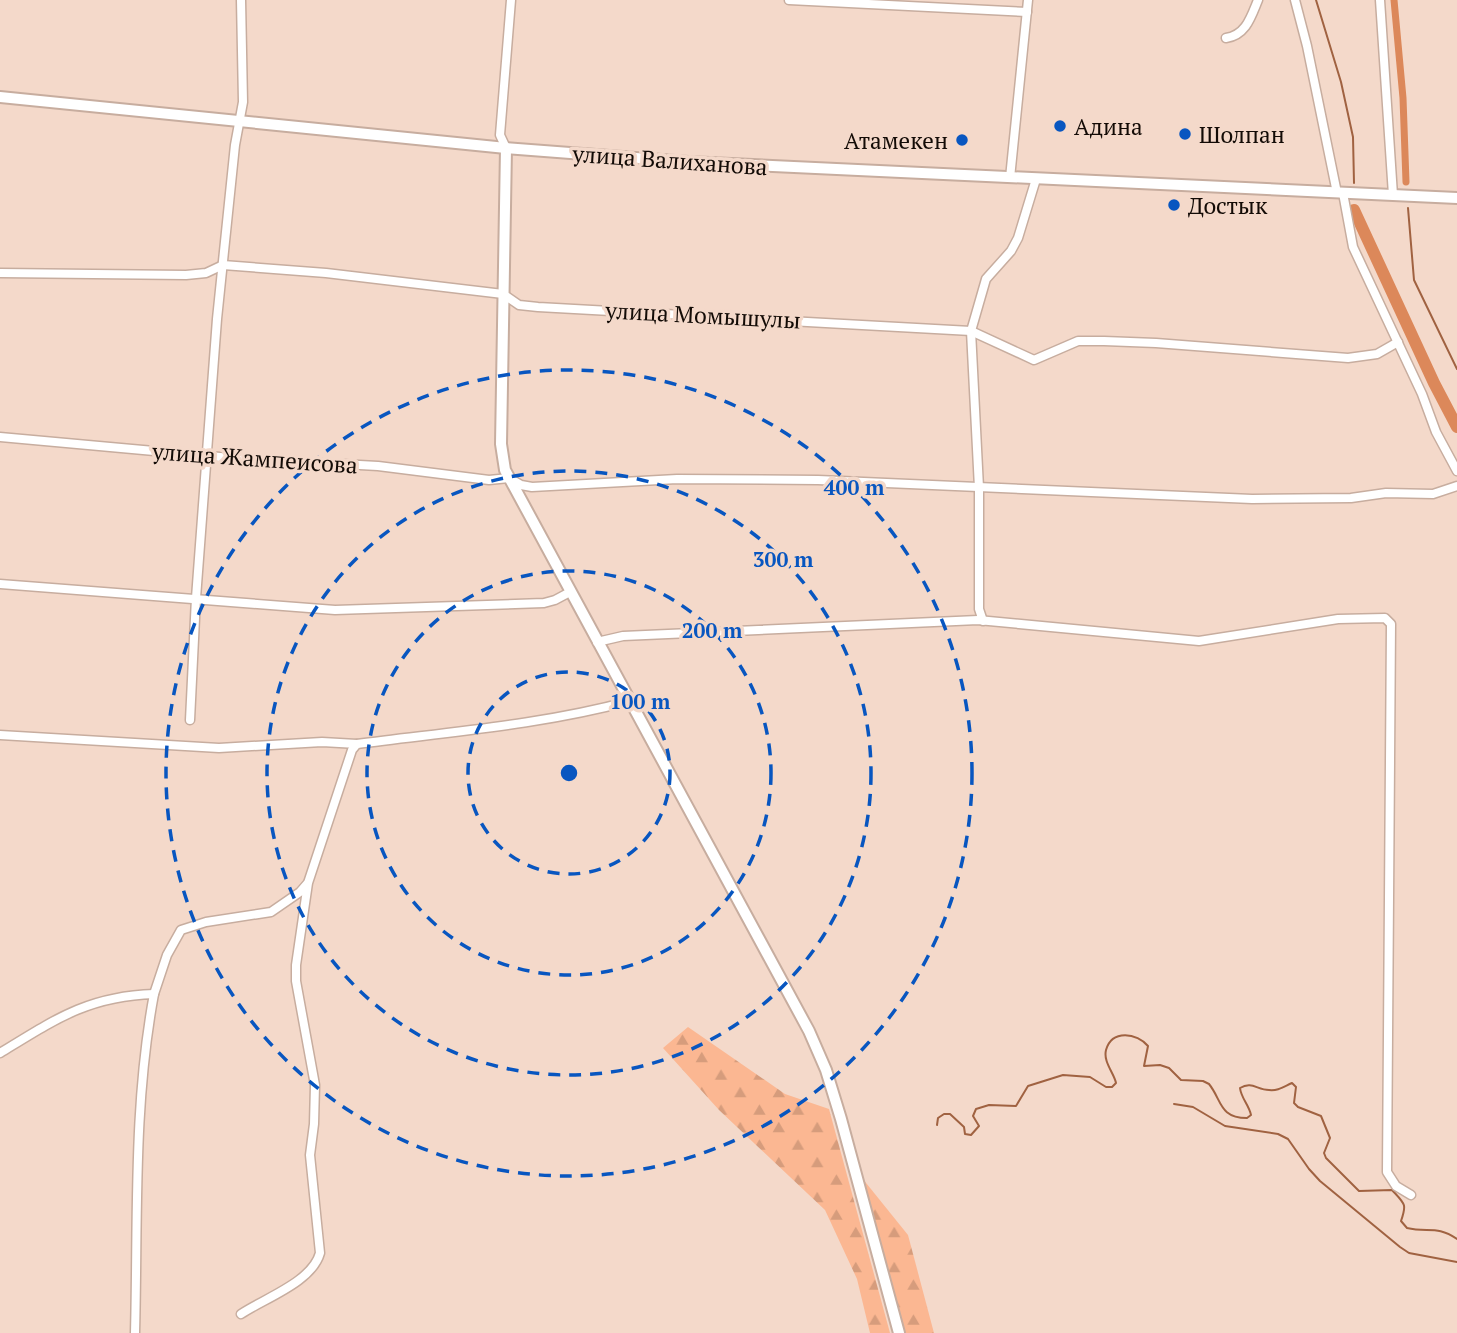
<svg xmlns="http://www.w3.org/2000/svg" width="1457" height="1333" viewBox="0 0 1457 1333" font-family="'PT Serif',serif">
<defs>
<pattern id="forest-firs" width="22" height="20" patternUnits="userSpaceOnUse" patternTransform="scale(1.75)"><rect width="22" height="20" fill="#fbb792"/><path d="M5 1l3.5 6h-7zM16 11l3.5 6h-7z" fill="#d69c7c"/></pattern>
</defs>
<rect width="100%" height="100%" fill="#f4d9ca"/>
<!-- forest -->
<g fill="url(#forest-firs)">
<polygon points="688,1027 785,1094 829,1109 890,1333 870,1333 857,1279 825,1210 719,1110 663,1048"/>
<polygon points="854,1168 908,1235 934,1333 900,1333"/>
</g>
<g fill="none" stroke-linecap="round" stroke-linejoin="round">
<!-- stream -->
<g stroke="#a06241" stroke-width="2">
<polyline points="1316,0 1341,82 1353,137 1354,183"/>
<polyline points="1408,208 1414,280 1457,369"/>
<polyline points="1174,1104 1193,1107 1225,1126 1278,1134 1288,1139 1309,1169 1320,1181 1400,1247 1409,1253 1457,1262"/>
<path d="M937,1125L938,1118L944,1114H950L964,1127L965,1134L971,1135L979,1126L973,1116L976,1109L989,1105L1016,1106L1028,1086L1063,1075L1090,1077L1106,1087H1112L1116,1083C1114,1073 1103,1062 1106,1050C1112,1029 1137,1033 1148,1046L1144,1066L1160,1065L1169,1068L1181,1080L1203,1081L1209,1084C1222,1100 1219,1118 1247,1118L1251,1115C1249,1105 1241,1098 1240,1088C1252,1081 1257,1090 1269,1090C1278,1091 1283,1087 1292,1083L1296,1087L1294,1103L1298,1107L1321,1116L1330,1138L1324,1153L1326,1158L1359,1191L1392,1190C1405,1204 1407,1204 1401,1221L1407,1228C1428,1233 1437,1225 1457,1239"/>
</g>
<!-- canal -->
<polyline stroke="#dc885a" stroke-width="7" points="1394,0 1403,98 1406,182"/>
<!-- river -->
<polyline stroke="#dc885a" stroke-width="12" points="1354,210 1434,383 1457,427"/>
<defs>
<g id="street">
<polyline points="789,0 1027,12"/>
<polyline points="1295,0 1307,46 1337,193"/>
<polyline points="1380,0 1393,195"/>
<path d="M1226,38C1246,35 1251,17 1258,0"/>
<polyline points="506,148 500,135 511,0"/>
<polyline points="1010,178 1028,0"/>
<polyline points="1343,193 1353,247 1422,394 1436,432 1457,471"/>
<polyline points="0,273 186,275 206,273 223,265 326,273 503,294 519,305 538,307 971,331 1034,360 1078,341 1104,341 1156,343 1348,358 1377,354 1398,342"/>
<polyline points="0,437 231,458 378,466 489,480 509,478 521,485 532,487 677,479 818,480 1252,499 1351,498 1386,493 1433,494 1457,486"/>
<polyline points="0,584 335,610 544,603 555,600 570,592"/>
<polyline points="983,621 979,609 979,488 971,331 986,279 1011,251 1018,238 1036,179"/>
<polyline points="597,642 623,636 978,620 1199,641 1338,619 1385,618 1391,624 1387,1172 1396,1186 1411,1195"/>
<polyline points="190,720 196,598 217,319 235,145 243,102 241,0"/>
<polyline points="0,735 219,748 322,742 357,744"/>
<polyline points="154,994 167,955 181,930 206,922 271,912 300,892 307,884"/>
<path d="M0,1053C54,1020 88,996 154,994C133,1106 138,1219 135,1333"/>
<path d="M241,1314C265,1298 312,1282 320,1253L310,1155L314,1124L315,1085L296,981V965L308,883L352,750L357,744C448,732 541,725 630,701"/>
</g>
<g id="secondary">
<polyline points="0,97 506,148 688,162 1457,198"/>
<polyline points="506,148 501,444 505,470 809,1031 826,1070 841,1119 899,1333"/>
</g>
</defs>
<!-- street casing -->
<use href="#street" stroke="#c7ad9f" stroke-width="11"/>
<!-- secondary casing -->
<use href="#secondary" stroke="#c7ad9f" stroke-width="14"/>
<!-- street -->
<use href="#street" stroke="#fff" stroke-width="8"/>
<!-- secondary -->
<use href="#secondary" stroke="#fff" stroke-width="10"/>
</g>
<!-- distance rings -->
<g fill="none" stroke="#0856c0" stroke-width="3.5" stroke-dasharray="12 9">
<circle cx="569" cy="773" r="101"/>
<circle cx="569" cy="773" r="202"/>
<circle cx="569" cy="773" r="302"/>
<circle cx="569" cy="773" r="403"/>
</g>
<!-- markers -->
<g fill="#0856c0" stroke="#f4d9ca" stroke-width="2.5">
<circle cx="1060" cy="126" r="7"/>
<circle cx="1185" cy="134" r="7"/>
<circle cx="962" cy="140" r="7"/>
<circle cx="1174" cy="205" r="7"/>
</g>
<g text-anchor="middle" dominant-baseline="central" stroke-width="7" stroke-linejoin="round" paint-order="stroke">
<!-- poi labels -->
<g font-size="23" fill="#130b06" stroke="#f4d9ca" text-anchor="start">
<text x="1074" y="126">Адина</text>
<text x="1199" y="134">Шолпан</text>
<text x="948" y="140" text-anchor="end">Атамекен</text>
<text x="1188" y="205">Достык</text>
</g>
<!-- street labels -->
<g font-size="23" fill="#130b06" stroke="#f4d9ca">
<text transform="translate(670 160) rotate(4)">улица Валиханова</text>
<text transform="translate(703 315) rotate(3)">улица Момышулы</text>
<text transform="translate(255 458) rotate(4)">улица Жампеисова</text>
</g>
</g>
<circle cx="569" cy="773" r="10" fill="#0856c0" stroke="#f4d9ca" stroke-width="3.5"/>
<g font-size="21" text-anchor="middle" font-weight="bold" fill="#0856c0" stroke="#f4d9ca" stroke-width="7" stroke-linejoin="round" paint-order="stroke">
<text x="854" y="495">400 m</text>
<text x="783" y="567">300 m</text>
<text x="712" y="638">200 m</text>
<text x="640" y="709">100 m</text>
</g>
</svg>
